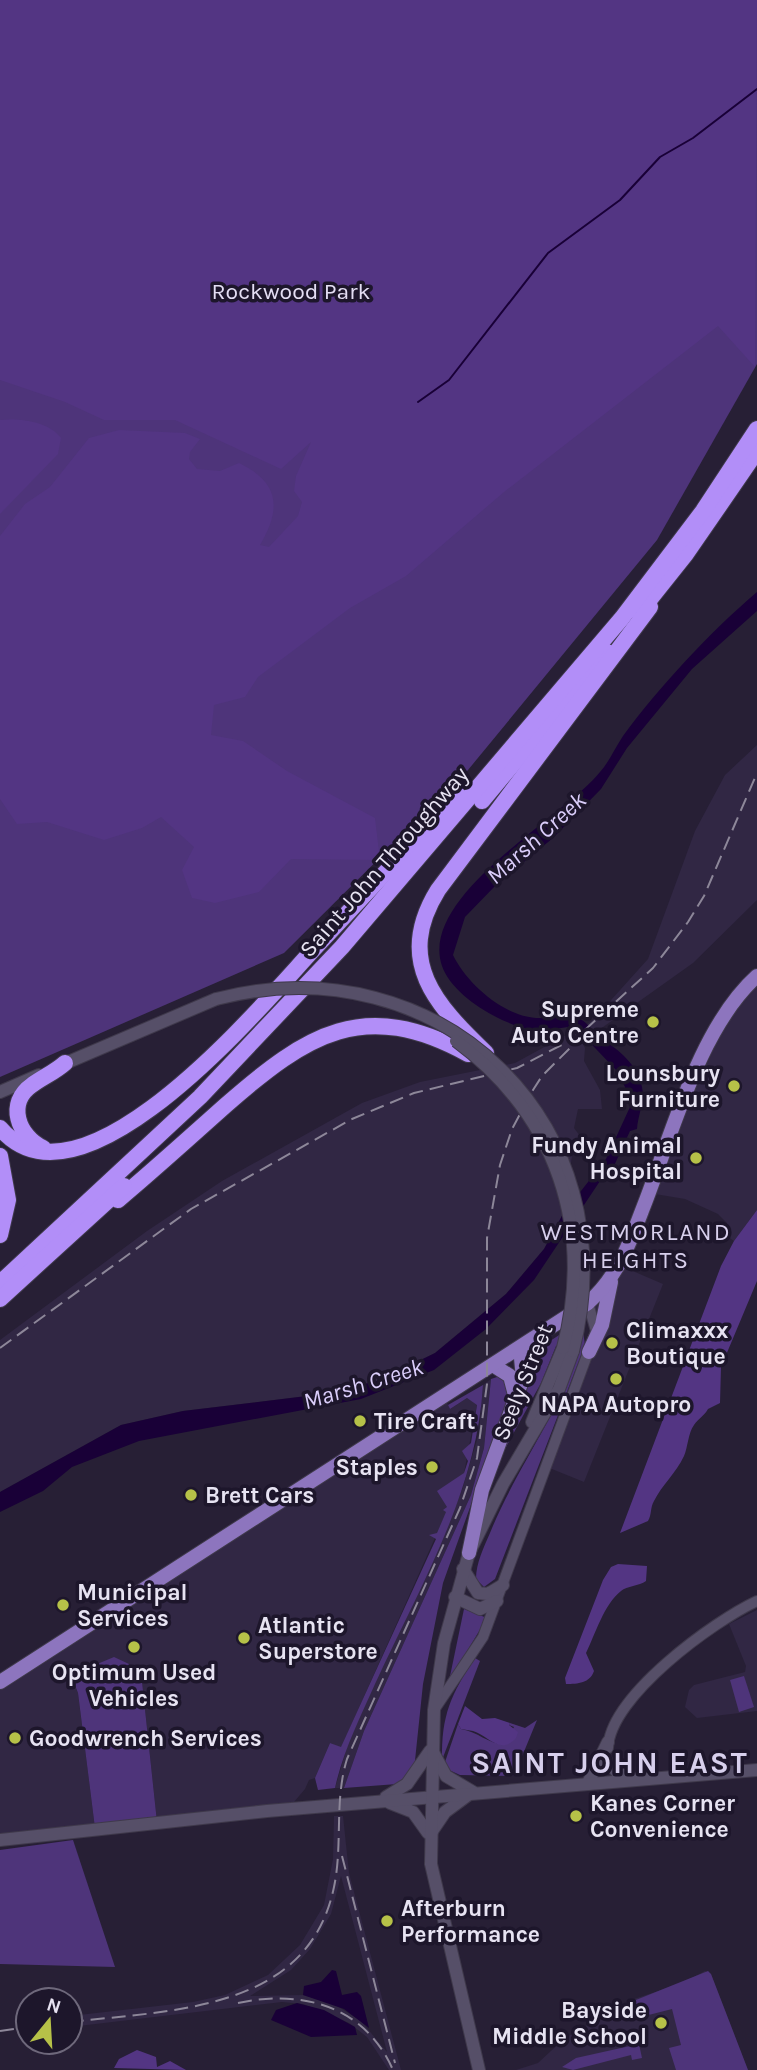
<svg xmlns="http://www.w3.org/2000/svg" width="757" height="2070" viewBox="0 0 757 2070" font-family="Karla,sans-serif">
<rect width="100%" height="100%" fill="#271f35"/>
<!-- built -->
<g fill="#312744" fill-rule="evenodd">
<polygon points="757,745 757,900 693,963 582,1042 585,1048 584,1061 600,1090 602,1109 578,1109 574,1128 583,1140 583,1149 572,1156 563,1214 544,1249 506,1294 435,1353 378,1381 315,1395 183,1411 121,1425 0,1492 0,1340 147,1231 222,1181 362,1103 420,1082 515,1063 570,1033 575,1034 594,1019 648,959 695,831 725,775"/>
<polygon points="757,976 757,1210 734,1241 727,1236 727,1223 718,1214 685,1199 649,1193 703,1053"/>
<polygon points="621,1266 663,1284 584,1482 547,1467 596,1331 588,1303"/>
<polygon points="491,1379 484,1448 471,1495 364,1731 344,1788 335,1788 349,1740 462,1490 479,1433 483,1385"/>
<polygon points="444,1396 450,1409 467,1398 477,1404 464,1473 341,1748 330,1743 315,1778 309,1780 305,1789 288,1809 157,1822 141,1672 71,1675 78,1693 95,1828 0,1840 0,1682"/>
<polygon points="757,1610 757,1711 697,1718 685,1707 689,1690 694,1685 745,1672 746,1666 729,1624"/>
<path d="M334,1816H343L349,1873L401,2070H389L367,2037L349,2023L303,2004L282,2002L70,2027V2016L193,2002L225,1995L268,1975L300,1945L324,1905L333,1859ZM341,1876L387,2052L361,2021L334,2004L303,1995L250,1996L291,1970L310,1949L331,1914Z"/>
<polygon points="705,1971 711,1974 748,2070 516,2070 538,2063 565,2038 631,2000 682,1983"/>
</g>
<!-- green -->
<g fill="#4e347a">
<polygon points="0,0 757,0 757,364 657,540 468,770 284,953 0,1077"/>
<path d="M570,1328L583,1331L585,1345L495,1579L484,1587L476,1579C476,1563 484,1547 490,1533C515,1471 557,1416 579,1353L556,1346L541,1383L500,1458L530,1354Z"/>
<polygon points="503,1375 509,1392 508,1401 443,1583 423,1684 414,1770 397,1784 344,1788 364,1731 471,1495 484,1448 491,1379"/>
<path d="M483,1385C477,1492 419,1588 375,1684C360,1718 343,1751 335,1788L318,1790L315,1778L330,1743L341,1747L436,1539L429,1535L437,1533L446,1512L443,1510L447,1507L437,1491L464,1473L468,1461L462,1451L471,1443L477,1405L467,1398L450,1409L448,1405Z"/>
<polygon points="464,1609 487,1618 449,1681"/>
<polygon points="114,1657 129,1664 130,1672 141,1672 157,1822 95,1828 78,1693 71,1675"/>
<path d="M475,1658L480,1661L442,1760C441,1716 451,1694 475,1658Z"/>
<polygon points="744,1676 754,1707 739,1712 730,1680"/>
<path d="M537,1720L514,1776L460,1775L449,1770L445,1762L458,1724L461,1729C478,1732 487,1743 504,1745L514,1727L509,1725L510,1723L525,1728Z"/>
<polygon points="73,1840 115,1967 0,1964 0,1850"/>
<polygon points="708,1971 711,1974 748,2070 676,2070 669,2048 681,2045 672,2009 633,2019 621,2006"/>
<polygon points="639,2044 642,2058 632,2060 631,2055 573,2070 562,2067 576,2058"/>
</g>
<!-- forest -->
<g fill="#533583">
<path d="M0,0H757L755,367L718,326L504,492L406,576L350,608L258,677L245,697L214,705L211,735L243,741L287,771L375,818L380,860L291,859L259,892L215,903L192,898L182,870L194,847L161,817L142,828L104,840L47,822L17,824L0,799V536L25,504L50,487L89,438L119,430L185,433L200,439L190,452L189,459L197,469L220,471L239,463C279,482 282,508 260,545L269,547L298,516L302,502L294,491L296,476L311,442L281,469L175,420H104L65,402L0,380Z"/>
<path d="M0,420C20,418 48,421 61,438L58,454L0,514Z"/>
<path d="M757,1210V1281L721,1367L720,1403L708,1409C704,1416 699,1418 694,1425C688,1433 688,1447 684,1456C676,1473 662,1485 654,1501C650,1508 652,1514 648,1521L620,1533L721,1266L734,1241Z"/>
<path d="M618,1564L647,1566L646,1581C639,1586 627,1586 621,1591C604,1604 595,1635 586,1653L594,1671C590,1683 578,1684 566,1684L565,1678L603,1580L611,1567Z"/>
<path d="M465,1706L482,1719L495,1718L510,1723L509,1725L518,1732L516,1738C500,1756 488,1735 473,1731C469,1730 465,1730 461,1729L458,1724Z"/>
<polygon points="137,2050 156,2057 157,2067 170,2061 186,2070 114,2068 119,2059"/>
</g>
<!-- water -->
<g fill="#190037">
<path d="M757,592V611L692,669L627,748L601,789L553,838L497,884L465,917L453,955C467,984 506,1019 541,1018C552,1018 561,1014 573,1016C588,1020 591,1031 602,1039C619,1050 638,1065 642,1087C645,1101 638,1115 637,1129L630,1131L608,1179L602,1178L534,1280L486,1329L434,1370L361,1399L139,1441L72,1467L43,1491L0,1512V1492L121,1425L183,1411L315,1395L378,1381L435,1353L506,1294L544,1249L563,1214L606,1159L630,1107L625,1087L617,1071L576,1028C564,1024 552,1033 539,1031C507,1028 453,998 442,966C418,896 563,818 600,772C609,762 615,748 623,736C659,687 711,631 757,592Z"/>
<polygon points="332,1970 336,1971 342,1995 357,1992 361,1996 369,2028 344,2009 303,1995 304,1986 321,1982"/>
<polygon points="297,2003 324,2010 355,2027 357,2035 311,2037 271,2020 276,2010"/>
</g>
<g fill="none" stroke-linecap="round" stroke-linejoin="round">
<!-- stream -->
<polyline stroke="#190037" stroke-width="2" points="418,402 449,380 548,253 620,200 660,157 693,138 757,89"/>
<defs>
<g id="tertiary">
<polyline points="434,1710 483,1637 596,1331 588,1303"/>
<path d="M608,1748C610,1696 714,1621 757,1601"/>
</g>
<g id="secondary">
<polyline points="59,1066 216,999"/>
<polyline points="0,1092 39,1075"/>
<polyline points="532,1422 563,1348"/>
<polyline points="463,1569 478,1593 488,1594 503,1585"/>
<polyline points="455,1597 480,1609 497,1601"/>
<polyline points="433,1752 446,1776 473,1792"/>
<polyline points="609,1763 617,1772 632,1778"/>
<polyline points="588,1783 608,1742"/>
<polyline points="386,1797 407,1784 430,1751"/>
<polyline points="390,1803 413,1812 428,1833"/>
<polyline points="430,1834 445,1812 468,1795"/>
<polyline points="0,1840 267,1811 757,1770"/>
<polyline points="479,2070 431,1864 434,1710 444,1643 469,1553 503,1484 559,1389 573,1351"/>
</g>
<g id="primary">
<polyline points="589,1352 602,1325 611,1282"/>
<polyline points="493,1365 510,1376 515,1395"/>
<polyline points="469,1553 482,1490 523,1378 520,1348"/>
<path d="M0,1682L588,1303C618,1276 629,1245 643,1208C672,1135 699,1028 757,976"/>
</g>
<g id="motorway">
<polyline points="639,613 686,554 757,451"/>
<polyline points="482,801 607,652"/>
<path d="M486,1053C436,1005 394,961 438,890L650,607"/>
<path d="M0,1128C81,1223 261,1006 312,951C361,899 409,846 459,796"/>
<path d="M43,1148C18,1136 6,1103 32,1085C43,1077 55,1072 65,1063"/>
<polyline points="0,1156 8,1200 0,1235"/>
<path d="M118,1200C155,1169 190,1137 226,1105C307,1034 364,997 468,1054"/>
<polyline points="0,1283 200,1097 342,947 622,618 703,511 757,429"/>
<polyline points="0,1299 124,1186"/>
</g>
</defs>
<!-- tertiary casing -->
<use href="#tertiary" stroke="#3f394b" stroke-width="12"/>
<!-- secondary casing -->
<use href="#secondary" stroke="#3f394b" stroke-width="14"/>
<!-- primary casing -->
<use href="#primary" stroke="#3f394b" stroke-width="16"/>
<!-- motorway casing -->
<use href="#motorway" stroke="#3f394b" stroke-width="18"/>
<!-- tertiary -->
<use href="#tertiary" stroke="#564f68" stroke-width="10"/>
<!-- secondary -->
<use href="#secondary" stroke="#564f68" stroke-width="12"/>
<!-- primary -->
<use href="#primary" stroke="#8d75be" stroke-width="14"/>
<!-- motorway -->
<use href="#motorway" stroke="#b28ef8" stroke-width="16"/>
<!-- rail -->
<g stroke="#8d8799" stroke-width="2" stroke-dasharray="14 7" stroke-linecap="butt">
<polyline points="0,1348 191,1209 352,1119 414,1093 517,1068 577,1037 653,968 688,922 704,896 757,773"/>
<polyline points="342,1856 395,2063"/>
<path d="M238,2003C302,1989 365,2006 393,2070"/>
<path d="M70,2022C171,2010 308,2012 334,1887C343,1844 334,1801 347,1759L460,1508L477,1458L487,1384V1238L500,1165L512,1129L533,1090L542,1076L573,1045"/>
<polyline points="0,2031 28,2027"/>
</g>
<defs>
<g id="secondary-bridge">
<path d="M216,999C440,941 631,1125 573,1351"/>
<path d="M456,1041C557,1116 594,1228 563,1348"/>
</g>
</defs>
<!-- secondary-bridge casing -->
<use href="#secondary-bridge" stroke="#3f394b" stroke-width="14" stroke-linecap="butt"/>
<!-- secondary-bridge -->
<use href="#secondary-bridge" stroke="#564f68" stroke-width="12"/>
</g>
<!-- markers -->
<g fill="#b6c148" stroke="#1d162b" stroke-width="2.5">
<circle cx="653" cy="1022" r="7"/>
<circle cx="734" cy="1086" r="7"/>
<circle cx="696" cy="1158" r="7"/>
<circle cx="612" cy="1343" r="7"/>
<circle cx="616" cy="1379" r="7"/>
<circle cx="360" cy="1421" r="7"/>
<circle cx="432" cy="1467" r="7"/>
<circle cx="191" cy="1495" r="7"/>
<circle cx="63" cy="1605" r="7"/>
<circle cx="244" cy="1638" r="7"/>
<circle cx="134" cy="1647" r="7"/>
<circle cx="15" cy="1738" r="7"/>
<circle cx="576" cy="1816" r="7"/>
<circle cx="387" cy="1921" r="7"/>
<circle cx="661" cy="2023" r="7"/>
</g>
<g text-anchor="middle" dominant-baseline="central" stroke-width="7" stroke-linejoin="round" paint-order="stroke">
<!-- park labels -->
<g font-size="23" fill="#e4def4" stroke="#1d162b">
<text x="291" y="291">Rockwood Park</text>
</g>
<!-- street labels -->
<g font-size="23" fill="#e7e3f2" stroke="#1d162b">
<text transform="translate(384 862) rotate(-49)">Saint John Throughway</text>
<text transform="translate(523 1382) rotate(-68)">Seely Street</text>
</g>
<!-- poi labels -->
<g font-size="23" font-weight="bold" fill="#e7e3f2" stroke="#1d162b" text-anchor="start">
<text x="639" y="1009" text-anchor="end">Supreme<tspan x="639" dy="26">Auto Centre</tspan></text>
<text x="720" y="1073" text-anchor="end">Lounsbury<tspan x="720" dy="26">Furniture</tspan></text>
<text x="682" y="1145" text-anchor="end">Fundy Animal<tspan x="682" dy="26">Hospital</tspan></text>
<text x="626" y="1330">Climaxxx<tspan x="626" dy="26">Boutique</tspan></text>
<text x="616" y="1404" text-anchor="middle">NAPA Autopro</text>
<text x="374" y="1421">Tire Craft</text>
<text x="418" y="1467" text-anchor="end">Staples</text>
<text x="205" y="1495">Brett Cars</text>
<text x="77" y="1592">Municipal<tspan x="77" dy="26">Services</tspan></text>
<text x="258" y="1625">Atlantic<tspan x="258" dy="26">Superstore</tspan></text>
<text x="134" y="1672" text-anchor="middle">Optimum Used<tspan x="134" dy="26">Vehicles</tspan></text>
<text x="29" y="1738">Goodwrench Services</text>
<text x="590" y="1803">Kanes Corner<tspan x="590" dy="26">Convenience</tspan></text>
<text x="401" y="1908">Afterburn<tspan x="401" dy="26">Performance</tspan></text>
<text x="647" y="2010" text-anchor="end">Bayside<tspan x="647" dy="26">Middle School</tspan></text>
</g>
<!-- water labels -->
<g font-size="24" font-style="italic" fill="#dacdfa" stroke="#1d162b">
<text transform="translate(536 838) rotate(-42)">Marsh Creek</text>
<text transform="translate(363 1384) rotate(-17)">Marsh Creek</text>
</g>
<!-- neighbourhood labels -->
<g font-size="24" letter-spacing="2" fill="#d7cfec" stroke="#1d162b">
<text x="636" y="1232">WESTMORLAND<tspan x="636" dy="28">HEIGHTS</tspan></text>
</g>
<!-- district labels -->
<g font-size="30" font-weight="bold" letter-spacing="2" fill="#d7cfec" stroke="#1d162b">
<text x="610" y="1763">SAINT JOHN EAST</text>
</g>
</g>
<!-- north arrow -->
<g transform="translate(49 2021) rotate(18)"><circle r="33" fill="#1d162b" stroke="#6e687b" stroke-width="2"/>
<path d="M0-5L12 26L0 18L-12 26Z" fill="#b6c148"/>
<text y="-10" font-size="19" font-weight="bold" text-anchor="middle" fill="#e7e3f2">N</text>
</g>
</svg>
